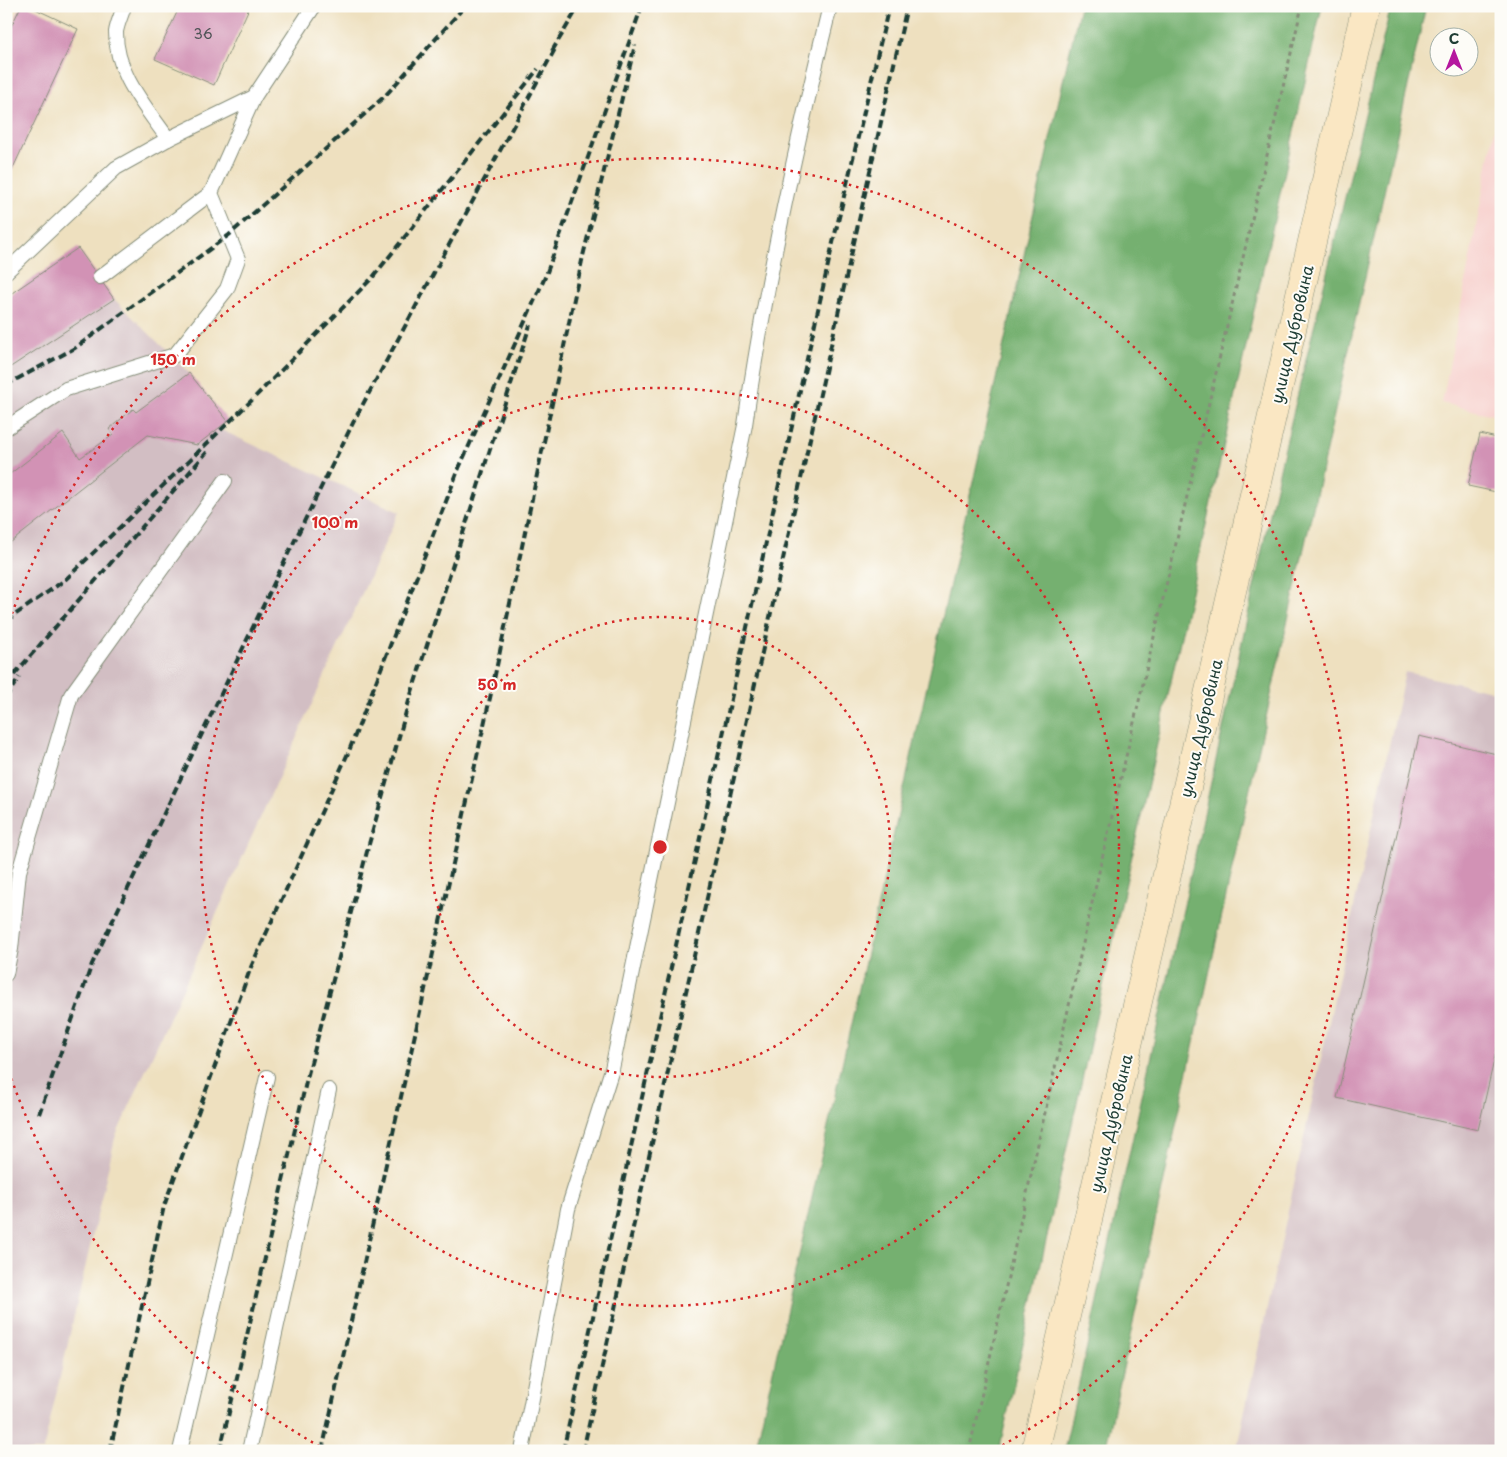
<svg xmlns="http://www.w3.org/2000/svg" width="1507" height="1457" viewBox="0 0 1507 1457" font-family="'Playpen Sans',sans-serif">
<rect width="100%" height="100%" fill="#fdfcf7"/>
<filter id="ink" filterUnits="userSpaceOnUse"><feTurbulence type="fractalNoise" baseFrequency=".02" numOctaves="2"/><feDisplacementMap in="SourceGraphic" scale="10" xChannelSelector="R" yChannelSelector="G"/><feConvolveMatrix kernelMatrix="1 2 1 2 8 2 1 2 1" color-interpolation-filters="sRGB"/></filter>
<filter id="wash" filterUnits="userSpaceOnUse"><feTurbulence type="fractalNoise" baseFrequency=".0096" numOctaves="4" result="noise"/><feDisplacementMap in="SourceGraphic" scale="20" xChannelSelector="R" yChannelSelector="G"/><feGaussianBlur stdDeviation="1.12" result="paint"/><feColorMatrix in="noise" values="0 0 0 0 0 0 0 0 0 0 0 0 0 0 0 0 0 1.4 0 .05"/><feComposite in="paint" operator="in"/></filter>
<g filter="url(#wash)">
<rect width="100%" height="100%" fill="#eee0bf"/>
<!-- built -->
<polygon fill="#f7d0cd" points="1501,97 1501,417 1442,403"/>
<!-- industrial -->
<g fill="#d2bec3">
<polygon points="78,248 114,299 189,373 228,421 219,429 399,512 115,1138 43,1451 6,1451 6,297"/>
<polygon points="1405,672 1501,693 1501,1451 1236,1451"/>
</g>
<!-- forest -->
<g fill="#74b070" stroke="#4a7652">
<polygon points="1080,6 1322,6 999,1451 755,1451"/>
<polygon points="1391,6 1426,6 1235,855 1105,1451 1064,1451 1281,464"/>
</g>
<g id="blocks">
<!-- building -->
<g fill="#d292b5">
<polygon points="21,6 29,6 78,29 6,183 6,37"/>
<polygon points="180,6 250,6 214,85 155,59"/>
<polygon points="78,248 114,299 6,370 6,297"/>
<polygon points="189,373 228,421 197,445 148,435 6,546 6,477 63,433 80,458 113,435 109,429 133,409 136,412"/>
<polygon points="1480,434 1501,439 1501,493 1468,486"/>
<polygon points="1419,736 1501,755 1501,1030 1478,1130 1337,1098"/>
</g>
</g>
</g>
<g filter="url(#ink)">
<use href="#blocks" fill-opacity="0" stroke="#868e7a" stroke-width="1"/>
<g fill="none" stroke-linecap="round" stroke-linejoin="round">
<defs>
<g id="lane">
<path d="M124,6C122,14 117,24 116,32C115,73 146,107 168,139"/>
<polyline points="6,272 116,168 168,139 254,97 314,6"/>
<polyline points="100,277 211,193"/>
<polyline points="6,428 66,389 175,355 227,289 238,259 211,193 254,97"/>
<polyline points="6,974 11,949 19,872 71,695 225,481"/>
<polyline points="180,1451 267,1077"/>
<polyline points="249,1451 329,1090"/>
<path d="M522,1451L568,1209L612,1069L745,425C765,285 796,144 830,6"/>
</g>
<polyline id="secondary" points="1035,1451 1366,6"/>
</defs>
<!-- lane casing -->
<use href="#lane" stroke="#868e7a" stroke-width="16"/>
<!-- secondary casing -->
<use href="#secondary" stroke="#868e7a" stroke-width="29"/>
<!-- path -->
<polyline stroke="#868e7a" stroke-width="3" stroke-dasharray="4 4" stroke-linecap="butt" points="969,1451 1101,863 1302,6"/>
<!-- lane -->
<use href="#lane" stroke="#fff" stroke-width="14"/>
<!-- secondary -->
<use href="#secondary" stroke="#fae7c3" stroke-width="28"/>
<!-- rail -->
<g stroke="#1f3d34" stroke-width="4" stroke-dasharray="8 4" stroke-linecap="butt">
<polyline points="552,51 579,6"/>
<polyline points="6,385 75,348 229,235 385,96 465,6"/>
<polyline points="6,621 65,580 251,401 373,277 538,69"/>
<polyline points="6,684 207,452"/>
<polyline points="6,698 19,677"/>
<polyline points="39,1114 92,964 286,558 356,417 556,47"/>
<polyline points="110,1451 164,1206 251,967 349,751 459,468 546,275 642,6"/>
<polyline points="220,1451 307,1078 369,844 409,701 530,325"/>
<polyline points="322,1451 492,689 583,256 635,45"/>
<polyline points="563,1451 832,247 889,6"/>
<polyline points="583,1451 907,6"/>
</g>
</g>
</g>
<!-- distance rings -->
<g fill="none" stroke="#d62828" stroke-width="2.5" stroke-dasharray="2.5 5">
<circle cx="660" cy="847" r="230"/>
<circle cx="660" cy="847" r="459"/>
<path d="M326 1450A689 689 0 0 1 7 1066M7 628A689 689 0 1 1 994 1450"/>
</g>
<g text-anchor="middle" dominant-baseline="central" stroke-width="4" stroke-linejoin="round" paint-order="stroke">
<!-- number labels -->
<g font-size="14" fill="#4c5254">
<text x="203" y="33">36</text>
</g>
<!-- street labels -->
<g font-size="16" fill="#1f3d34" stroke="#fdfcf7">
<text transform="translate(1291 334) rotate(-77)">улица Дубровина</text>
<text transform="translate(1200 728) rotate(-77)">улица Дубровина</text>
<text transform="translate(1110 1123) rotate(-77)">улица Дубровина</text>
</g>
</g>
<circle cx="660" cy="847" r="8" fill="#d62828" stroke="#fdfcf7" stroke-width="2.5"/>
<g font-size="15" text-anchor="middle" font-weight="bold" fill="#d62828" stroke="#fdfcf7" stroke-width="4" stroke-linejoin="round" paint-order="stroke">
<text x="173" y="365">150 m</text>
<text x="335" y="528">100 m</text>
<text x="497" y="690">50 m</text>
</g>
<!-- margin -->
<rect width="1507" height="1457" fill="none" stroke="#fdfcf7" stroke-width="25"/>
<!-- north arrow -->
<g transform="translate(1454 52)"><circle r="24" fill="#fdfcf7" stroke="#a4b0a9"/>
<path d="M0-4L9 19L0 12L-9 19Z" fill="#b5179e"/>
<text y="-8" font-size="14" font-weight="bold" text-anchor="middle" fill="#1f3d34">С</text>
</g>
</svg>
